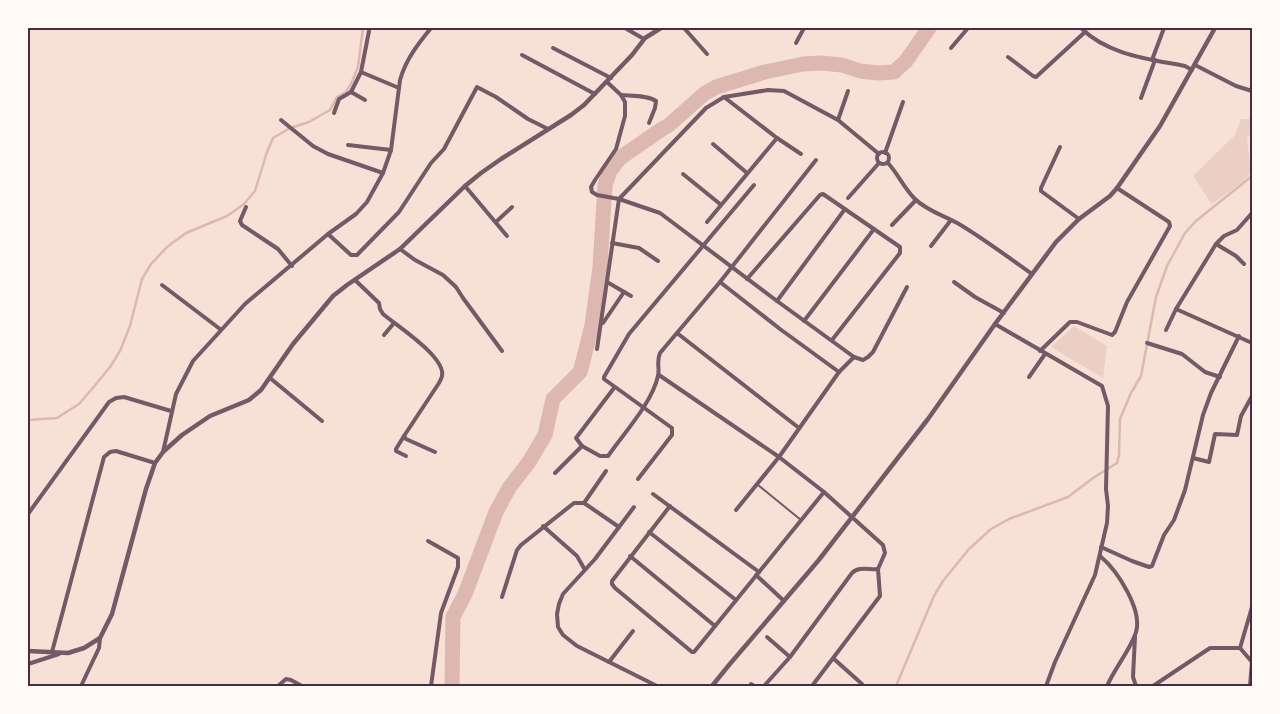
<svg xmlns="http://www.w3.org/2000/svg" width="1280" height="714" viewBox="0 0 1280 714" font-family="Ubuntu,sans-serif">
<rect width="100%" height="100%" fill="#f7e1d7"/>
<!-- green -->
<g fill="#ebcfc5">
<polygon points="1241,119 1252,119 1252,133 1247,137 1251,173 1242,182 1212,204 1193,176 1235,135"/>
<polygon points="1074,326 1107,346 1103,378 1051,347"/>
</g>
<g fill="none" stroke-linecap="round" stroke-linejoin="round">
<!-- stream -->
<g stroke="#dcb8b0" stroke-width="2.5">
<polyline points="28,420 57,418 79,404 92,389 110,367 120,351 130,326 142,279 151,264 167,247 186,233 227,216 244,204 255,191 267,152 273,138 290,128 309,122 330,110 337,97 346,92 351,84 358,67 363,28"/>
<polyline points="896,686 934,596 943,581 969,549 991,529 1009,519 1068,497 1093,478 1117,463 1119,455 1120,419 1131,393 1141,376 1156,297 1167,266 1185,233 1196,221 1252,176"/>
</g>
<!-- river -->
<polyline stroke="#dcb8b0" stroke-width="15" points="452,686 453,617 465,594 496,512 509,488 529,462 545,435 553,399 580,372 583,361 592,325 600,267 605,185 610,171 620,158 662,129 669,125 704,94 716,87 765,72 803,64 821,63 842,65 860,71 878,73 894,72 906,61 929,28"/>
<!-- service -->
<polyline stroke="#755966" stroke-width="2" points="758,485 801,520"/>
<!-- minor -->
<g stroke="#755966" stroke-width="4">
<polyline points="625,28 644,39"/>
<polyline points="684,28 707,54"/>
<path d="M1081,28C1108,55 1149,59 1185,66L1192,70"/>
<polyline points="796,43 804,28"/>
<polyline points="553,48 611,78"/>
<polyline points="951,48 968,28"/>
<polyline points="522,55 595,94"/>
<polyline points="1008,57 1033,76 1036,77 1085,32"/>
<polyline points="1152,60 1164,28"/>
<polyline points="1195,65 1236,86 1252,91"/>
<polyline points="361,72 399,88"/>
<polyline points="607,82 621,95 625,102 625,116 616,149 595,180 591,187 592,192 597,195 619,199 660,213 777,301 854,357 839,372 779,457 736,510"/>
<polyline points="351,92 365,100"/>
<path d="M621,95C632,96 647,95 656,101L655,108L649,123"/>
<polyline points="1141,98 1155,60"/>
<polyline points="334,113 339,99 351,92 361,72 369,31"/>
<polyline points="281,120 313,146 328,154 383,173"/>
<polyline points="838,120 848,91"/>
<polyline points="777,138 801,154"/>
<polyline points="713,144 747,173"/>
<polyline points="348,145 391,150"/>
<polyline points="1060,147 1041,188 1041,191 1079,219"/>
<circle cx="883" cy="158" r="6"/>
<polyline points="885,153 903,102"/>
<path d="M888,163C898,174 904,188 915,199C927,211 945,216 959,224C984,239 1008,257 1032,274"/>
<polyline points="683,174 720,204"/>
<polyline points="465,186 507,236"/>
<polyline points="848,198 879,163"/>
<polyline points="246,207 240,221 242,225 278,249 292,266"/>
<polyline points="497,221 512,207"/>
<polyline points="707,222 777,138 724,97"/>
<polyline points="892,225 916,200"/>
<polyline points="328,234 351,255 357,255 399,212 431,163 444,149 477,87 496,97 528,119 548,129"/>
<polyline points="612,243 639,248 658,261"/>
<polyline points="1216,244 1236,256 1244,264"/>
<polyline points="931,246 951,220"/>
<polyline points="400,249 415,260 443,275 456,287 463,298 502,351"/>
<polyline points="747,279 820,195 823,194 900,247 900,253 832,340"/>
<path d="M355,280L379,303L380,309L383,314C397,326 446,357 442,376C442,377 439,383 439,383L404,436L406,439L435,452"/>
<polyline points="607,282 631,296"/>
<polyline points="720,282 780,329 839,372"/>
<polyline points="954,282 975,297 1004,313"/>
<polyline points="162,285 220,329"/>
<polyline points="777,301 845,209"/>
<polyline points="1176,309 1252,343"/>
<polyline points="804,321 874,229"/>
<polyline points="603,323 624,292"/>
<polyline points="995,324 1102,386 1108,406 1106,489 1108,506 1107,523 1095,575 1055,662 1046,686"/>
<polyline points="1166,330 1176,309 1216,244 1224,236 1237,230 1252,213"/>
<polyline points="677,333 799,428"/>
<polyline points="384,335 394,323"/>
<polyline points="1147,343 1182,354 1205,372 1220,377"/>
<polyline points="597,349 619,199 706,108 724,97 768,90 784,91 838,120 879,154"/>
<polyline points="1040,351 1070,322 1077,322 1112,335 1115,332 1127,302 1170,226 1169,222 1117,188"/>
<polyline points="854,357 863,360 868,357 873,352 907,287"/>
<polyline points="659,375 779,457 824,492 883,545 885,553 878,569 880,596 812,686"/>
<polyline points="1029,377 1045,354"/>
<polyline points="270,378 322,421"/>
<polyline points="404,436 396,449 396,451 406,456"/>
<path d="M582,446L600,456H608C624,433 652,403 658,376C660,367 656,363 660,353L720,282L816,160"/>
<path d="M163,452L176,394L193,361L245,304L328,234L356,214L367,202L383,173L391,150L400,80C406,59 418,44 431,28"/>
<polyline points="1193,458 1209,462 1215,434 1237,435 1241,416 1252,396"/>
<polyline points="555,473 582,446 576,438 614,388"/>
<polyline points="638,479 672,435 672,428 604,379 604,377 629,334 754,185"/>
<polyline points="653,494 759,572"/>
<polyline points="584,503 606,471"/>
<polyline points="670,506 612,581 612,584 615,588 692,652 694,652 824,492"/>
<polyline points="634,507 595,559 563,594 559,604 557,614 558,627 563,635 577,646 657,686"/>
<polyline points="28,514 109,402 116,398 124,397 171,411"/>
<polyline points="543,526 577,556 585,570"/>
<polyline points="649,532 736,600"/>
<polyline points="428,541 458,558 458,567 441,613 431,686"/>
<polyline points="1101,547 1132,561 1149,567 1152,566 1164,535 1174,520 1185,490 1203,415 1211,393 1239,336"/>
<polyline points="630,556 715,626"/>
<path d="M1100,556C1117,570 1145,612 1135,635C1128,653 1115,668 1107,686"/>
<polyline points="756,575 784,601"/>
<polyline points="502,597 517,550 521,545 574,503 584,503 619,527"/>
<polyline points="767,637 790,657"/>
<polyline points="1135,637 1133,677 1136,686"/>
<polyline points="1240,648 1252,607"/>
<polyline points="52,652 104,457 110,452 116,451 155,463"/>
<polyline points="834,659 862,684"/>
<polyline points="609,662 633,631"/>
<polyline points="28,664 59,654"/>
<polyline points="751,684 754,686"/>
<polyline points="81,686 99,648 100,638"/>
<polyline points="278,686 286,679 291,680 302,686"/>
<path d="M764,686L790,657L852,573C859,566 869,570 878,569"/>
<polyline points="1153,686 1210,648 1240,648 1252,662 1250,686"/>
</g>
<!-- tertiary -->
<g stroke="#755966" stroke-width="4.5">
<polyline points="28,651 68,653 84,648 100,638 112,614 146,489 155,463 163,452 182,435 210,416 249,400 261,390 293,344 333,296 347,285 400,249 465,186 481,173 501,159 571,115 584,105 632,55 645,38 661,28"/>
<polyline points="712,686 729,665 818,561 928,419 995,324 1056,242 1079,219 1110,196 1117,188 1160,126 1215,28"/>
</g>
</g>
<!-- border -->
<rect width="1280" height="714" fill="none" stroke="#fffaf5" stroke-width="58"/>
<rect x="29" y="29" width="1222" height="656" fill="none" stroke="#4a2c40" stroke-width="2"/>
</svg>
